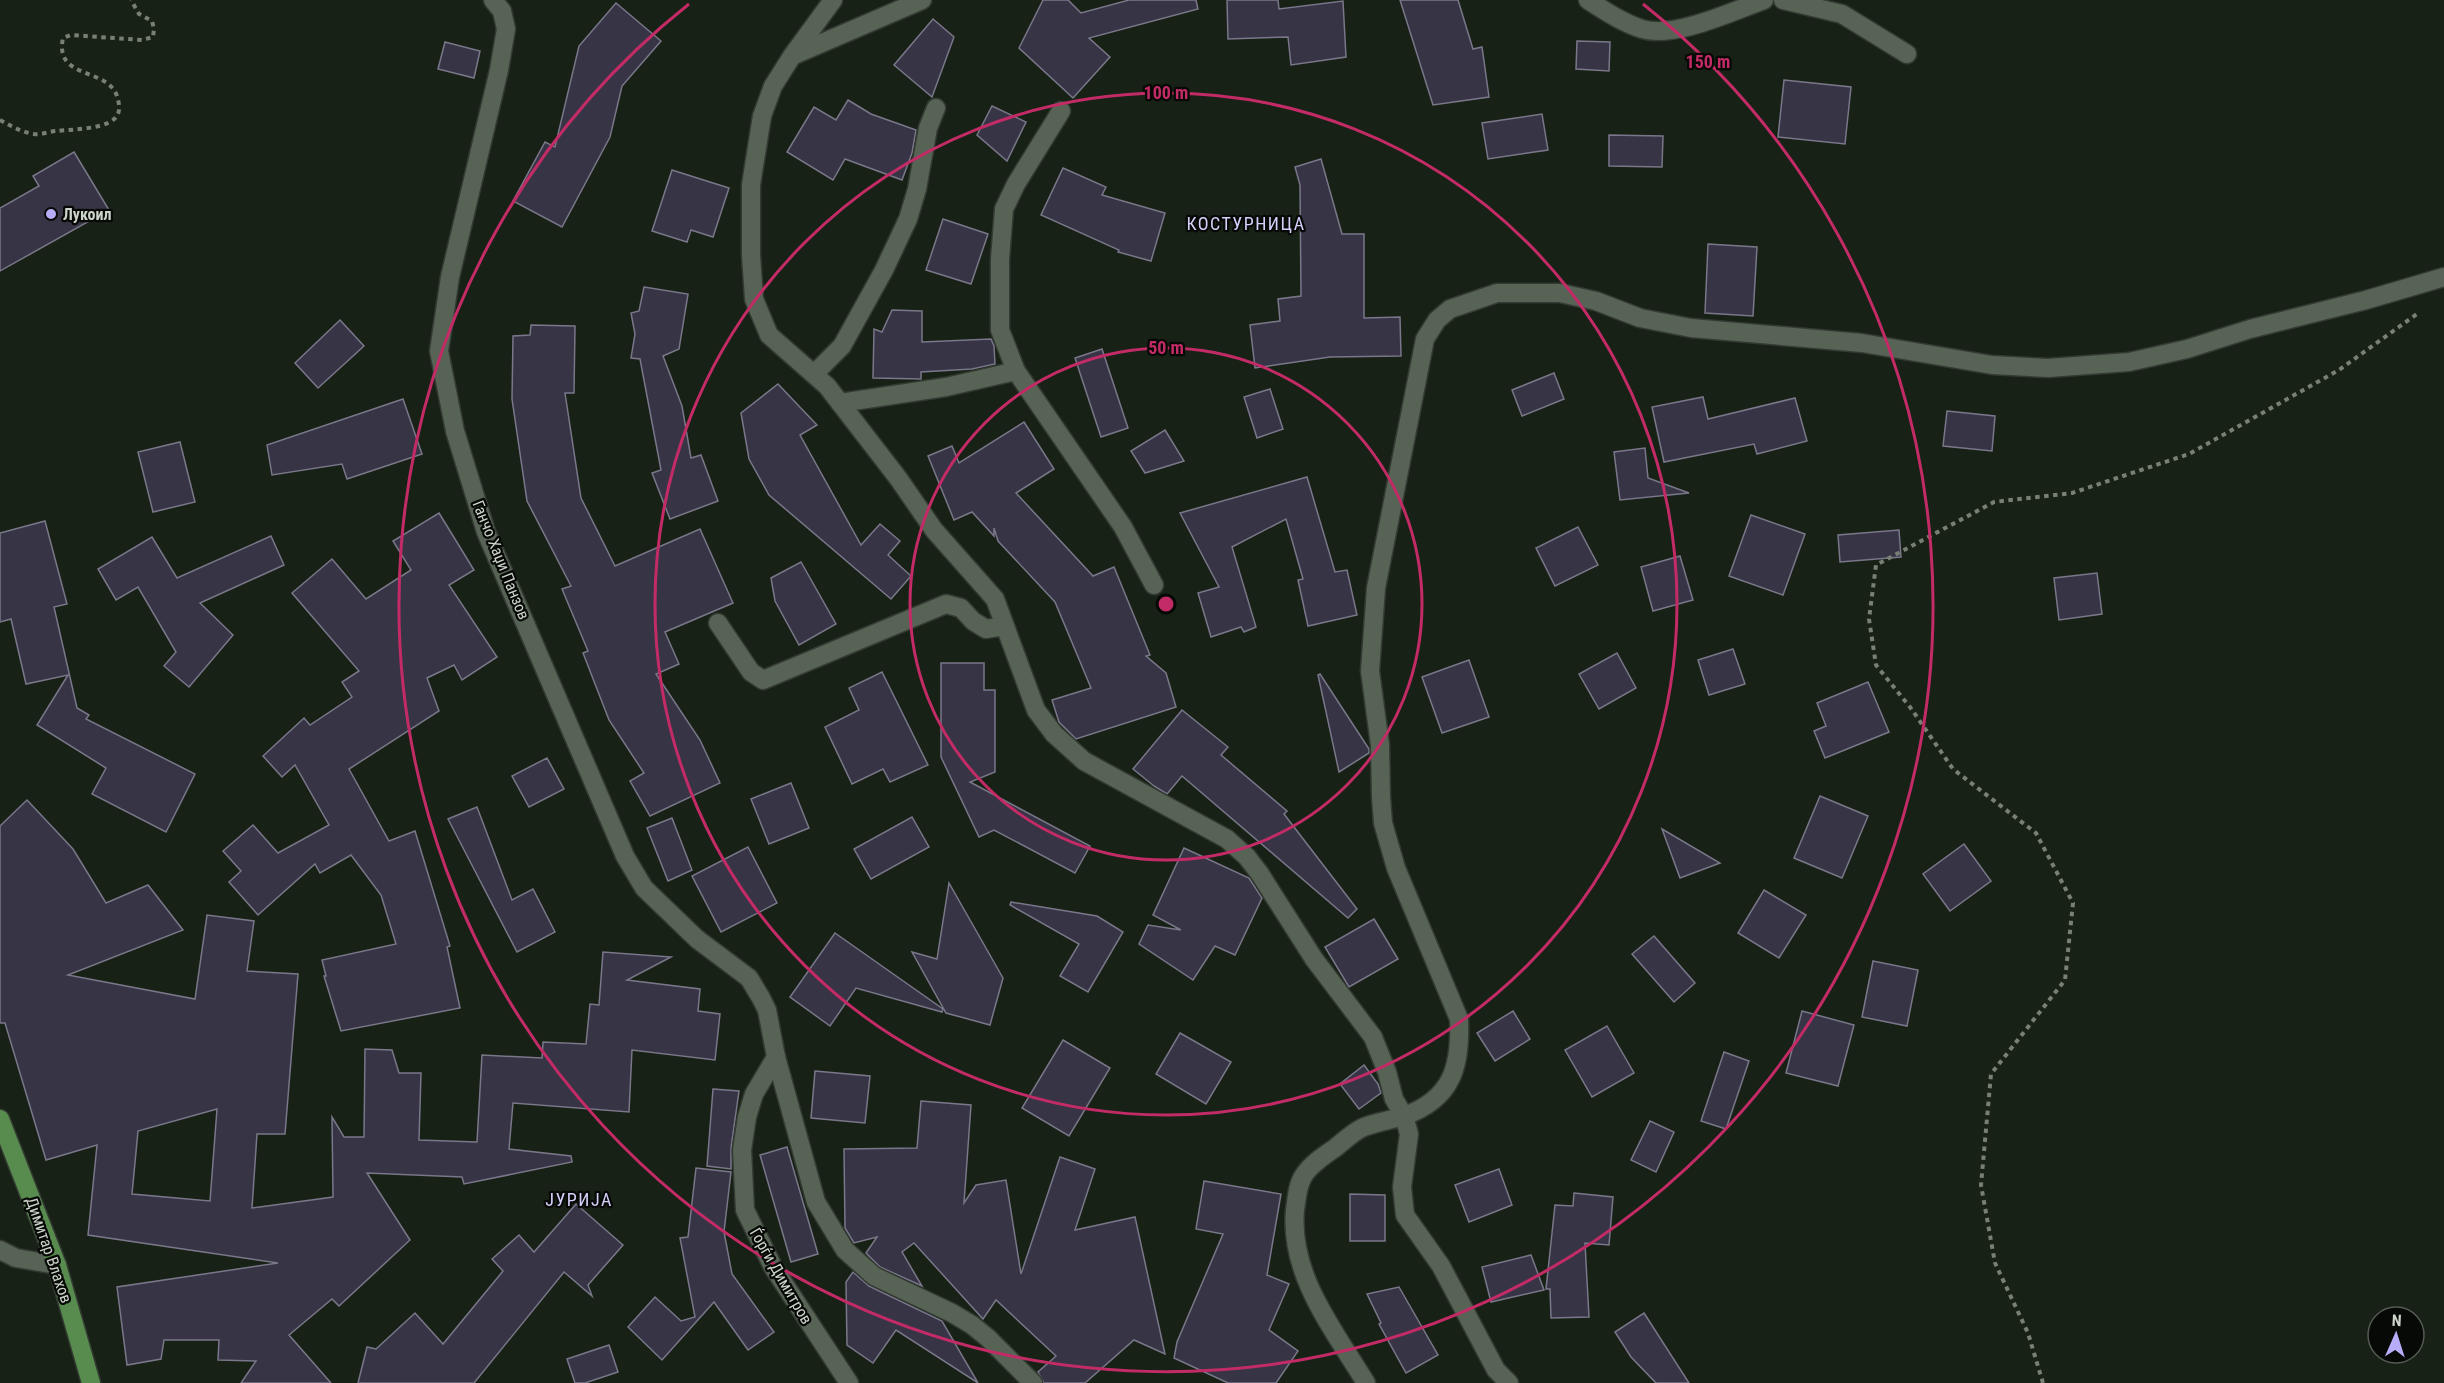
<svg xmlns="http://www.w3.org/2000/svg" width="2444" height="1383" viewBox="0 0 2444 1383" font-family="'Roboto Condensed',sans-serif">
<rect width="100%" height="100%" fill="#172115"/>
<!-- building -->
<g fill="#373545" stroke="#797789" stroke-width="1.5" fill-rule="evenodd">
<polygon points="1043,0 1068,0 1081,13 1129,0 1196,0 1198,9 1089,38 1110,57 1073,98 1019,48"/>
<polygon points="1227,0 1278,0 1279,9 1343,1 1346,57 1291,65 1288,37 1228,39"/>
<polygon points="1400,0 1458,0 1473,49 1482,47 1489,97 1433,105"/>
<polygon points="616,3 661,41 622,86 610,137 562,227 513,201 545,142 555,147 579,46"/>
<polygon points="933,19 954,37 932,97 894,65"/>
<polygon points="1577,41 1610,42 1609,71 1576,69"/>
<polygon points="445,42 480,51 474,78 438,69"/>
<polygon points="1784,80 1851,87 1845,144 1778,137"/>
<polygon points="848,100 871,114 916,130 912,153 902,180 845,159 833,180 787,152 814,107 836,120"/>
<polygon points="992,106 1026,122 1007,161 977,135"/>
<polygon points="1542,114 1548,150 1488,159 1482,123"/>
<polygon points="1609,135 1663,136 1662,167 1609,166"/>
<polygon points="74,152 109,210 0,271 0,208 39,186 33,176"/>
<polygon points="1321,159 1342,234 1364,234 1364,318 1400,317 1401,356 1330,357 1255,368 1250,325 1280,321 1278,299 1301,296 1300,185 1295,167"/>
<polygon points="1063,168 1106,187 1102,195 1165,213 1151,261 1118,252 1119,250 1041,215"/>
<polygon points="672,170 729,188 713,237 691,230 687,242 652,231"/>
<polygon points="943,219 988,234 971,284 926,270"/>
<polygon points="1708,244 1757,247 1753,316 1705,313"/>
<polygon points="644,287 688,294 679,349 663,356 682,406 691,458 701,455 718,501 670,519 652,473 661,470 640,359 631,358 635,334 631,313 639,311"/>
<polygon points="892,310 922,311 922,342 991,339 994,346 995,364 972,369 921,372 921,379 873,378 874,329 882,332"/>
<polygon points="340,320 364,346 318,388 295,363"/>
<polygon points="531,325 575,326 574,393 565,393 581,498 615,566 700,529 733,603 665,632 679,664 656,674 700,740 720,783 650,816 630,781 644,773 609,720 583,653 588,651 562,589 571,586 527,501 512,399 513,336 530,335"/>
<polygon points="1102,349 1128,428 1101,437 1075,358"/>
<polygon points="1554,373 1564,399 1522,416 1512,390"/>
<polygon points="778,384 817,425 800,435 861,545 880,524 900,541 888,555 911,576 891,599 769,495 749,459 741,413"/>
<polygon points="1270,389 1283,429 1257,438 1244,397"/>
<polygon points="1703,397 1708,419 1795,398 1807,441 1757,454 1754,444 1664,462 1652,407"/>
<polygon points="403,399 422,454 347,479 342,464 272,475 267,445"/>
<polygon points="1947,411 1995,416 1992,451 1943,446"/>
<polygon points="1024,422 1054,469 1016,493 1093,576 1114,567 1150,655 1146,656 1166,673 1176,707 1076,739 1059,722 1052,700 1091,688 1055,602 998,541 994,528 994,536 972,512 954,520 928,456 952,446 959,463"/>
<polygon points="1165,430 1184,461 1145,473 1131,451"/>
<polygon points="180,442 195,502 153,512 138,452"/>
<polygon points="1645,448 1648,478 1689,493 1620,500 1614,452"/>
<polygon points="1307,477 1335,572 1347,570 1357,615 1308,626 1298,580 1303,579 1286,519 1232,547 1256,627 1244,632 1241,627 1211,637 1198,593 1219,587 1180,513"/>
<polygon points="439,513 474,570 449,585 497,657 462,680 454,665 427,678 439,711 349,769 389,841 415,831 450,946 447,947 460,1008 341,1031 324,976 326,976 322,960 396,944 381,895 351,855 320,873 315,864 258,915 229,882 241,871 223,851 253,825 278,853 329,825 295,765 282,777 263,756 304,718 310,725 352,697 342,682 359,671 292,593 332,559 366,599 411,570 393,541"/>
<polygon points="1751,515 1805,534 1783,595 1729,576"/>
<polygon points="45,521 67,604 54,607 77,708 89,715 86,719 195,774 166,832 92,794 106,768 37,725 68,675 26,684 11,619 0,622 0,533"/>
<polygon points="1578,527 1598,565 1555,586 1536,548"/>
<polygon points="1899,530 1901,557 1840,562 1838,535"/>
<polygon points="271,536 284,565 200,603 233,635 189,687 164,666 176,652 138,587 116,600 98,569 152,537 177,578"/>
<polygon points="1680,556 1693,600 1653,611 1641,567"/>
<polygon points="801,562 836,624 799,645 775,601 771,578"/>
<polygon points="2097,573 2102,614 2059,620 2054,578"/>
<polygon points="1733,649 1745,684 1709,695 1698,660"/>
<polygon points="1617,653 1636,688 1599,709 1579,674"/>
<polygon points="1469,660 1489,717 1442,733 1422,677"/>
<polygon points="941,663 984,663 984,690 995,690 995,772 970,782 1090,846 1075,873 994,830 979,837 941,757"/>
<polygon points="882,672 928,765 890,782 883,769 852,784 825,727 859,710 849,688"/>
<polygon points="1320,674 1369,749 1369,753 1339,772 1318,675"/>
<polygon points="1868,682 1889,732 1825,758 1814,731 1826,726 1817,703"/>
<polygon points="1182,710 1228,747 1221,755 1287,811 1284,814 1357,909 1348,918 1182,776 1167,794 1154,786 1133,769"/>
<polygon points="547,758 564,789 529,807 512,776"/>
<polygon points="791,783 809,828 769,844 751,799"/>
<polygon points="1820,796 1868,816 1842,878 1794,858"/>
<path d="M27,800L73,849L106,903L148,885L183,930L68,975L195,999L207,915L254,921L247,971L298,974L285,1134H257L252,1208L333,1197L332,1117L344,1137H364L365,1049L392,1050L399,1073H421L419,1140L477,1142L482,1055L542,1058L543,1042L586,1044L590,1004L599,1005L603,952L671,957L627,980L700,989L698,1011L720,1014L715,1060L632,1050L629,1112L513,1103L509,1149L571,1156L572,1162L464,1184L462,1177L367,1173L410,1240L339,1306L332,1299L289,1335L331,1383H241L256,1361L218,1360L219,1340H164L161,1359L127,1365L117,1287L278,1263L88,1235L97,1145L46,1160L5,1023H0V826ZM217,1109L210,1201L132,1194L138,1131Z"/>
<polygon points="477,807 512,900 533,889 555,932 517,952 448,819"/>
<polygon points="912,817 929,847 871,879 854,849"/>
<polygon points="672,818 692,870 668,881 647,828"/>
<polygon points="1662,829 1720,863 1680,878"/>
<polygon points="1964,844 1991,881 1950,911 1923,874"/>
<polygon points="748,847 777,903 721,932 692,876"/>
<polygon points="1184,848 1249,878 1262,898 1235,955 1215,946 1193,980 1139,944 1148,925 1181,930 1153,915"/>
<polygon points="949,883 1003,978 990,1025 946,1013 912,952 937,959"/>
<polygon points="1764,890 1806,915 1779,958 1738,933"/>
<polygon points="1011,902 1097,916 1123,932 1088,992 1060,976 1079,944 1010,905"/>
<polygon points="1374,919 1398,959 1349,987 1325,947"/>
<polygon points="835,933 943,1009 942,1012 856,988 830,1026 790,997"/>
<polygon points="1654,936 1695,983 1674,1002 1632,954"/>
<polygon points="1873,961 1918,970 1907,1026 1862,1017"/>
<polygon points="1513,1011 1530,1039 1495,1061 1477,1033"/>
<polygon points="1802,1011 1854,1025 1838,1086 1786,1073"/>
<polygon points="1607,1026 1634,1073 1592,1097 1565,1050"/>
<polygon points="1180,1033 1231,1062 1206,1104 1156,1074"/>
<polygon points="1063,1040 1110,1068 1069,1136 1022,1108"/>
<polygon points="1724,1052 1749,1061 1726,1129 1701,1121"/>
<polygon points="1364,1065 1378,1084 1381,1093 1359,1109 1340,1084"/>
<polygon points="815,1071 870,1076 865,1123 811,1118"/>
<polygon points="713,1089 739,1091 731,1148 731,1169 707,1166"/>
<polygon points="921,1101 971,1105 964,1203 976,1185 1006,1180 1021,1274 1060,1157 1095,1169 1075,1230 1135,1217 1165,1354 1134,1340 1085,1383 1044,1383 1038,1372 1056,1356 996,1300 983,1319 914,1243 902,1252 922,1286 880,1267 866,1253 877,1237 854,1243 845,1228 844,1149 917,1148"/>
<polygon points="1650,1121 1674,1132 1656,1172 1631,1160"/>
<polygon points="787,1147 818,1254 791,1262 760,1155"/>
<polygon points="696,1168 731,1172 724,1232 732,1274 774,1332 748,1350 714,1302 662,1360 628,1327 655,1297 681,1321 695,1317 680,1238 688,1237"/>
<polygon points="1499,1169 1512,1205 1469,1222 1455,1185"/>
<polygon points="1204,1181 1281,1194 1267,1275 1289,1284 1269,1330 1298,1351 1276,1383 1228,1383 1174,1358 1177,1342 1223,1234 1196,1229"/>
<polygon points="1574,1193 1613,1197 1609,1245 1585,1243 1589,1317 1551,1318 1550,1289 1546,1289 1555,1205 1573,1206"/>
<polygon points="1350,1194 1385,1195 1385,1241 1350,1241"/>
<polygon points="576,1204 623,1245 588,1285 592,1296 564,1272 474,1383 358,1383 367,1347 376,1349 415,1313 443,1344 503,1271 492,1259 519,1235 534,1252"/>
<polygon points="1531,1255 1544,1290 1491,1302 1482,1267"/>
<polygon points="853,1272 869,1286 942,1321 978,1383 896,1330 873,1363 847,1345 846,1282"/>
<polygon points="1399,1287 1438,1355 1406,1373 1379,1324 1381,1323 1367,1294"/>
<polygon points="1644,1313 1689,1383 1656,1383 1631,1357 1615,1332"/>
<polygon points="609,1345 618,1372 585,1383 575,1383 567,1359"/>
</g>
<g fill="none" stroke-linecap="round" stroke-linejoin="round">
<defs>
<g id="minor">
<polyline points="493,0 502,11 506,29 499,70 450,277 439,351 455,431 486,532 625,856 644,888 697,939 749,978 761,998 767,1010 776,1057 816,1202 845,1250 874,1276 952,1313 972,1325 988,1338 1033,1383"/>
<polyline points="833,0 792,56 773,86 762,116 751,185 751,255 754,299 769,335 827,386 898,478 934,530 995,599 1036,710 1054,734 1084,761 1227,839 1247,857 1260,874 1314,959 1373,1037 1387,1072 1394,1099 1404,1116 1409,1134 1402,1187 1405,1215 1441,1266 1496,1370 1509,1383"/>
<path d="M1588,0C1605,11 1623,23 1642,29C1674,39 1733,11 1764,0"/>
<polyline points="1783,0 1842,14 1907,54"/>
<polyline points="794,55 922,0"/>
<polyline points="1061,111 1016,184 1004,209 1000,259 1000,330 1016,371 1123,527 1154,585"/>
<polyline points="814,374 842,346 884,270 908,219 917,189 928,128 936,108"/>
<polyline points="840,403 946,387 1016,371"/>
<polyline points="718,623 751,672 763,680 946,604 961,608 973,621 986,629 1005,626"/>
<polyline points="776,1057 754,1094 747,1117 742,1150 745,1210 773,1267 849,1383"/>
<polyline points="0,1250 16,1258 57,1265"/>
<path d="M1366,1383C1334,1330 1289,1275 1295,1210C1297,1198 1297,1185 1304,1175C1311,1164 1325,1155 1335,1148C1344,1141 1354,1131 1364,1127C1377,1122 1391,1120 1404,1116C1452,1099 1461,1067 1459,1019L1396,868L1383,823L1381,797L1380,745L1370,671L1376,588L1425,339L1437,320L1450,309L1497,293H1560L1596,301L1640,318L1691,328L1862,343L1992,365L2048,368L2129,362L2187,349L2250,329L2366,300L2444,277"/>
</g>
<polyline id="major" points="0,1119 57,1265 91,1383"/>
</defs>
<!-- minor casing -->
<use href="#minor" stroke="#333a32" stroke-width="21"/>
<!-- major casing -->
<use href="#major" stroke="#333a32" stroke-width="21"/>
<!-- path -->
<g stroke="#788076" stroke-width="4" stroke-dasharray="4.5 4.5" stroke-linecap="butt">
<path d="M0,120C11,126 21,132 34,134C42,135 50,131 57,131C72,129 111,130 118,114C120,109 119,102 117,96C107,67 54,80 63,38L71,35L142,40L153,37L154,29L152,21L139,14L131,0"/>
<polyline points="2043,1383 2028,1333 1995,1263 1981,1185 1991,1074 2065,980 2073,903 2036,833 1953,769 1910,707 1876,665 1869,619 1876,565 1994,502 2072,493 2189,454 2339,370 2417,314"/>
</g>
<!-- minor -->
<use href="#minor" stroke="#576355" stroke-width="18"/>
<!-- major -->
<use href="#major" stroke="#588b4e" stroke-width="18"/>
</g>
<!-- distance rings -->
<g fill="none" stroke="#c32b66" stroke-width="3">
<circle cx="1166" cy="604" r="256"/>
<circle cx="1166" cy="604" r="511"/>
<path d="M1643 4A767 767 0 1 1 689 4"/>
</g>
<!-- markers -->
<circle fill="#b6acf8" stroke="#060905" stroke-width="2" cx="51" cy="214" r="6"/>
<g text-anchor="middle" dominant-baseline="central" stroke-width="4.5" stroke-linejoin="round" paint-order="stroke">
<!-- poi labels -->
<g font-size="16" font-weight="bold" fill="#cdd4cb" stroke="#060905" text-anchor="start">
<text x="63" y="214">Лукоил</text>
</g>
<!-- street labels -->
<g font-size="16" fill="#cdd4cb" stroke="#060905">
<text transform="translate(501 560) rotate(68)">Ганчо Хаџи Панзов</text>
<text transform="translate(49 1250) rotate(71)">Димитар Влахов</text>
<text transform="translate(781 1276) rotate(60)">Ѓорѓи Димитров</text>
</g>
<!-- neighbourhood labels -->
<g font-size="18" letter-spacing="1.5" fill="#d4d0fb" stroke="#060905">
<text x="1246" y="223">КОСТУРНИЦА</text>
<text x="579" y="1199">ЈУРИЈА</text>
</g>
</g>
<circle cx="1166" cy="604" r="9" fill="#c32b66" stroke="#060905" stroke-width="3"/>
<g font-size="18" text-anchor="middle" font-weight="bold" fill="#c32b66" stroke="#060905" stroke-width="4.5" stroke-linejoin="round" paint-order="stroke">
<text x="1708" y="68">150 m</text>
<text x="1166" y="99">100 m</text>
<text x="1166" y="354">50 m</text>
</g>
<!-- north arrow -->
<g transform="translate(2396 1335) rotate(3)"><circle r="28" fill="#060905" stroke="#565a54" stroke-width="1.5"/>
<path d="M0-4.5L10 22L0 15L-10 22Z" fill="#b6acf8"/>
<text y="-9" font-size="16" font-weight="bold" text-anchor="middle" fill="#cdd4cb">N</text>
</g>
</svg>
